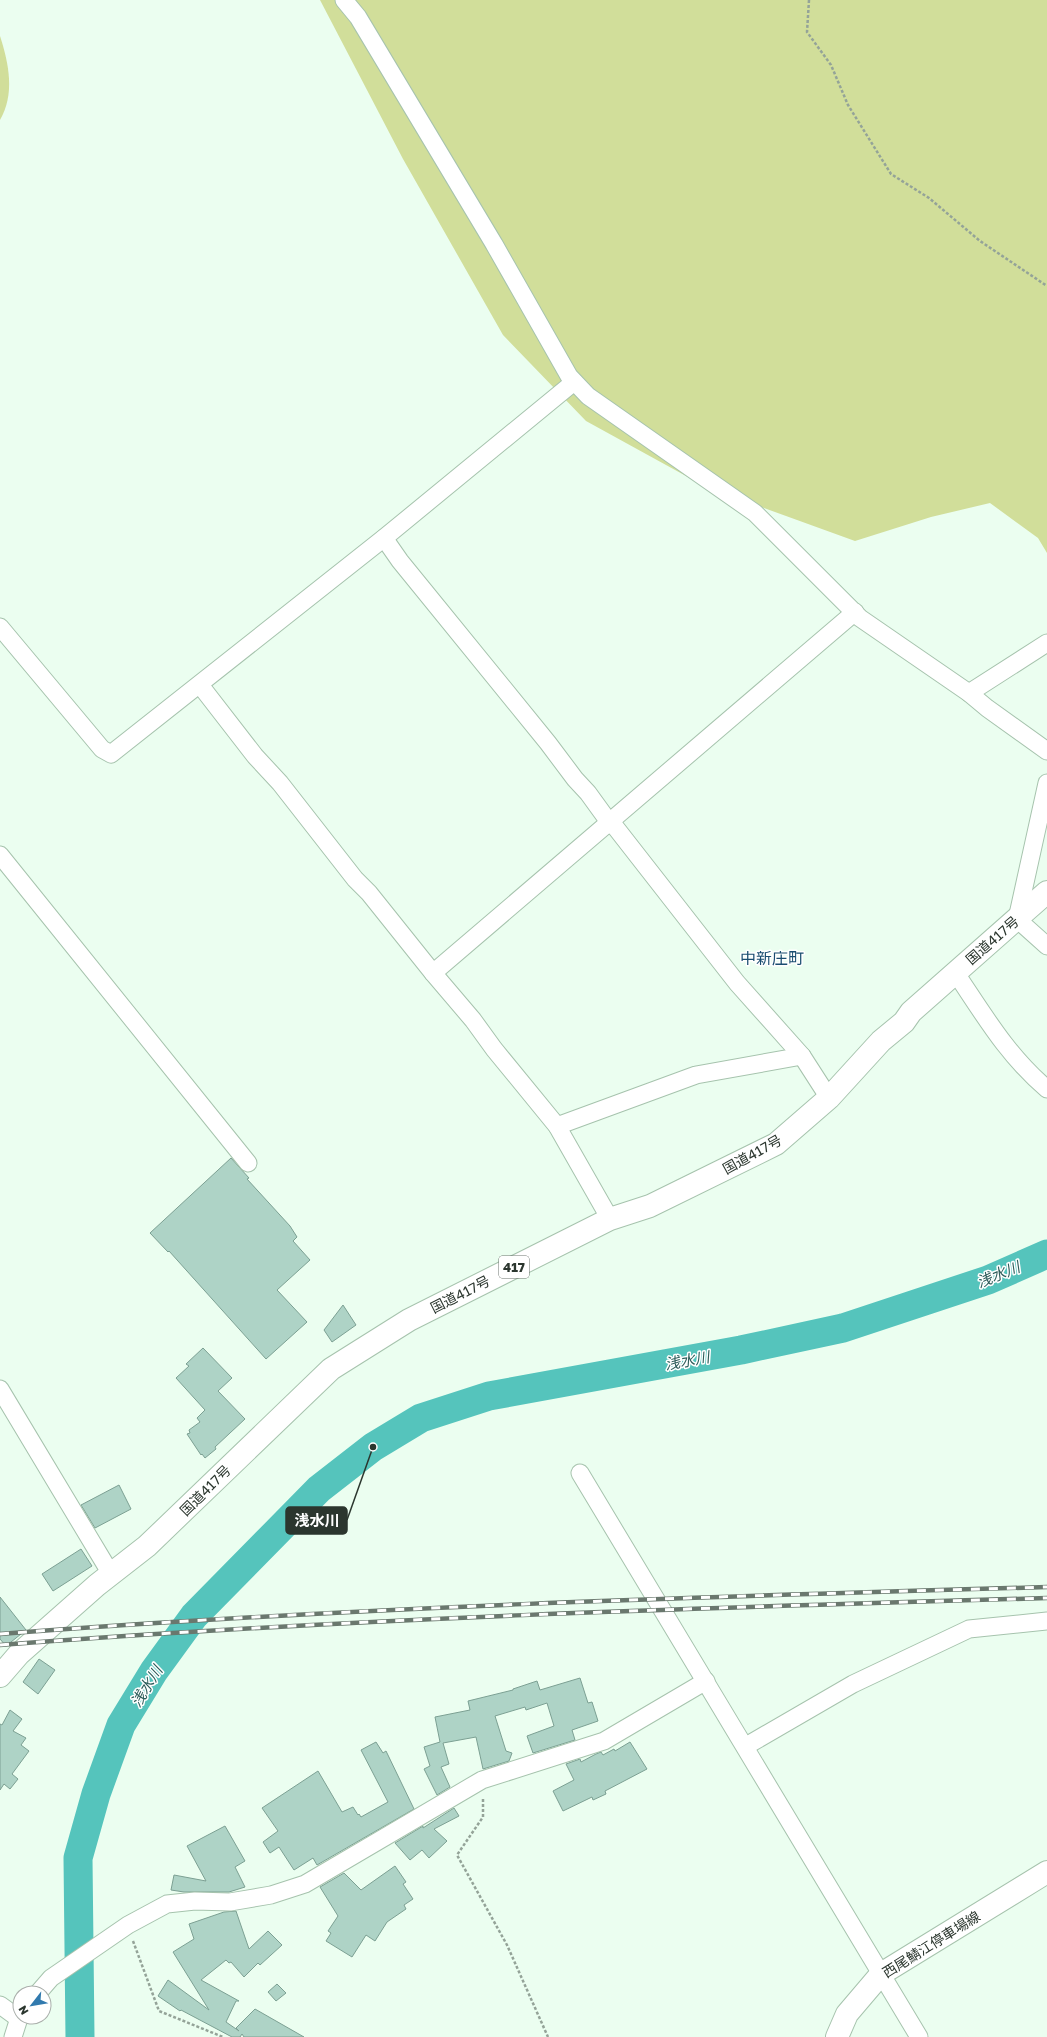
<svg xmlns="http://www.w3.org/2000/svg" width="1047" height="2037" viewBox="0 0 1047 2037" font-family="'Golos Text','Noto Sans JP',sans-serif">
<rect width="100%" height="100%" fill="#ebfef0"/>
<!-- green -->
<g fill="#d1de9a">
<polygon points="320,0 1047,0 1047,553 1038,538 990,503 931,517 855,541 706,487 586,421 503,335 403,159"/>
<path d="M0,36C9,64 15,94 0,120Z"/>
</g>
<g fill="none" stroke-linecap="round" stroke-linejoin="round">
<!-- river -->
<polyline stroke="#55c4bc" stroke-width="29" points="80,2037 78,1858 96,1794 121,1725 154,1671 194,1616 319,1489 373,1447 421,1418 489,1396 741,1350 843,1328 988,1280 1047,1254"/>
</g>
<!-- building -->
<g fill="#aed3c6" stroke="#7ca093">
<polygon points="231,1158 249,1178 247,1179 290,1226 297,1237 293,1241 310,1260 277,1290 307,1322 266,1359 169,1251 168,1252 150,1233"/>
<polygon points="343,1305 356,1325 332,1342 324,1330"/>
<polygon points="203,1348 232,1378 218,1391 245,1419 215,1447 216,1449 205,1458 202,1454 201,1455 187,1434 190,1433 189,1430 200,1422 197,1418 205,1410 176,1378 189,1366 186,1364"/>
<polygon points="119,1485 131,1509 95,1528 81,1505"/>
<polygon points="81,1549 92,1566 53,1591 42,1574"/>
<polygon points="0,1597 26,1630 6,1646 0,1639"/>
<polygon points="39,1659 55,1670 38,1694 23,1682"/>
<polygon points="580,1678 588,1703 592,1702 598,1721 572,1730 575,1740 533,1753 527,1736 554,1726 547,1703 526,1710 525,1707 495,1716 506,1751 512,1753 509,1761 483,1769 476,1737 443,1743 449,1764 441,1767 450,1787 437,1795 424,1769 430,1766 424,1747 440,1742 435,1717 470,1710 468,1701 513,1690 513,1689 537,1681 540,1690"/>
<polygon points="10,1710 22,1719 13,1731 26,1738 21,1745 29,1751 12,1774 18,1779 10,1789 4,1784 0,1790 0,1724 2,1725"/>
<polygon points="376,1742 383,1753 386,1751 414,1809 317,1865 313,1858 294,1870 279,1847 270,1853 263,1842 278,1831 262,1808 318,1771 342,1812 353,1807 358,1815 359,1814 361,1817 388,1802 361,1750"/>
<polygon points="630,1742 647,1769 605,1791 606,1794 593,1800 592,1797 563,1811 553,1791 574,1780 566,1764 580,1759 581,1762 596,1754 601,1752 603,1755 614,1749 615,1751"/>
<polygon points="454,1808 459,1816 434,1829 447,1841 429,1858 422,1850 410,1860 395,1843 423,1826 423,1828"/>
<polygon points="225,1826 245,1861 235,1867 245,1887 229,1892 184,1892 171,1890 174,1875 206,1881 187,1846"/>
<polygon points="395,1866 406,1882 403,1884 413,1899 404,1905 406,1909 387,1922 375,1941 366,1935 352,1957 326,1941 331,1933 328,1931 338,1916 320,1887 344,1873 361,1890"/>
<polygon points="236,1911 249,1949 268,1931 282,1945 260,1965 258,1963 244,1977 231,1962 229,1963 226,1960 201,1980 239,2001 236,2001 226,2022 239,2031 236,2028 255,2009 304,2037 244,2037 242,2034 240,2037 232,2037 181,2010 180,2011 158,1996 168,1980 209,2010 173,1952 194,1939 189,1924 224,1912"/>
<polygon points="277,1984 286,1993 276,2001 268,1992"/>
</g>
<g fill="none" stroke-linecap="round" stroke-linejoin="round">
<defs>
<g id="street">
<polyline points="344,0 358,17 494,244 569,376 588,396 755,513 860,618 969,693 987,708 1047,751"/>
<polyline points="384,538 400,561 548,743 575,779 588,793 609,822 616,828 737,983 802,1056 829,1098"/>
<polyline points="0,627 102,749 111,754 384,538 574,382"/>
<polyline points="200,685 255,756 280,783 355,879 369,893 433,973 473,1020 494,1049 557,1126 610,1219"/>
<polyline points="969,693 1047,643"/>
<polyline points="1047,783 1017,919 1047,946"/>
<polyline points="0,855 248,1163"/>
<path d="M955,972C984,1015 1007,1055 1047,1089"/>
<polyline points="433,973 855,612"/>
<polyline points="557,1126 696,1075 802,1056"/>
<polyline points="0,1389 111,1574"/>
<polyline points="580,1473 919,2037"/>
<polyline points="746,1746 853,1684 969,1629 1047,1621"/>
<polyline points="38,1993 51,1978 128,1925 167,1904 195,1901 230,1902 271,1895 305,1884 482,1780 604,1741 706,1681"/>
<polyline points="0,2005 18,2018"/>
<polyline points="13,2037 20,2015"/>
</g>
<polyline id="secondary" points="837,2037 847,2014 881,1974 1047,1872"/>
<polyline id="highway" points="0,1676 19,1654 97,1585 147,1546 331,1369 409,1320 610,1219 650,1206 776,1144 829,1098 881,1041 904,1022 911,1012 1047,892"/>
</defs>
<!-- street casing -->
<use href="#street" stroke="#a6c3ad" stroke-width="19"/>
<!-- secondary casing -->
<use href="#secondary" stroke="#a6c3ad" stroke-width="24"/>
<!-- highway casing -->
<use href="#highway" stroke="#a6c3ad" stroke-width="24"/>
<!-- path -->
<g stroke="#94a398" stroke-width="2.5" stroke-dasharray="3 2" stroke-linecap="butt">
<polyline points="809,0 807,32 831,65 848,105 891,174 929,198 980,241 1047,286"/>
<polyline points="483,1799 483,1817 457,1855 507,1945 548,2037"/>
<polyline points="133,1941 159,2011 223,2037"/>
</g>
<!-- street -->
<use href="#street" stroke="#fff" stroke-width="17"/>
<!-- secondary -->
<use href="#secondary" stroke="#fff" stroke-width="22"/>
<!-- highway -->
<use href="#highway" stroke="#fff" stroke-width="22"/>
<defs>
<g id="rail">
<path d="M0,1634C349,1607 698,1597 1047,1587"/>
<path d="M0,1645C349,1618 698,1608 1047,1598"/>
</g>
</defs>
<!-- rail casing -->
<use href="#rail" stroke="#6a786e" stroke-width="4.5"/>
<!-- rail -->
<use href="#rail" stroke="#fff" stroke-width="3" stroke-dasharray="9" stroke-linecap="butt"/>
</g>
<g text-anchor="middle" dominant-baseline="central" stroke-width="3" stroke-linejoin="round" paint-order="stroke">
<!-- shield labels -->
<rect fill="#fff" stroke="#6b726d" stroke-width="1" x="499" y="1256" width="30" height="22" rx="3"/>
<g font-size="13" font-weight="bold" fill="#2b362e">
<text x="514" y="1267">417</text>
</g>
<!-- street labels -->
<g font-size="14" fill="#2b362e" stroke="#fff">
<text transform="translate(992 940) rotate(-41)">国道417号</text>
<text transform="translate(752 1154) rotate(-29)">国道417号</text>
<text transform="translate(460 1294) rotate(-27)">国道417号</text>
<text transform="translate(205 1490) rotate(-45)">国道417号</text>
<text transform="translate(931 1944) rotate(-32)">西尾鯖江停車場線</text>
</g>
<!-- water labels -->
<g font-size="15" font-style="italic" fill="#2d5c59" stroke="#fff">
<text transform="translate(998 1274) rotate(-22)">浅水川</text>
<text transform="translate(687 1360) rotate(-10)">浅水川</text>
<text transform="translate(146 1686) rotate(-58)">浅水川</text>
</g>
<!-- quarter labels -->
<g font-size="16" fill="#1a4d70" stroke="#fff">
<text x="772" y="958">中新庄町</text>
</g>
</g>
<!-- callouts -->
<path fill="none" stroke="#2b362e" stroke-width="1.5" d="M373 1447L347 1520"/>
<circle fill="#2b362e" stroke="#fff" stroke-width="1.5" cx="373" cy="1447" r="4"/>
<rect fill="#2b362e" stroke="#2b362e" stroke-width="1.5" x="286" y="1507" width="61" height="27" rx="4"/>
<g font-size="15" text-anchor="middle" font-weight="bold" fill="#fff">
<text x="317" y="1526">浅水川</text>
</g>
<!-- north arrow -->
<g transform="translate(32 2005) rotate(239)"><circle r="19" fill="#ffffff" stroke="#aaafab"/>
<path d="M0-3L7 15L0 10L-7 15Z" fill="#317aae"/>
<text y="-6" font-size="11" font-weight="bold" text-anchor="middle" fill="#2b362e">N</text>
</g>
</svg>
